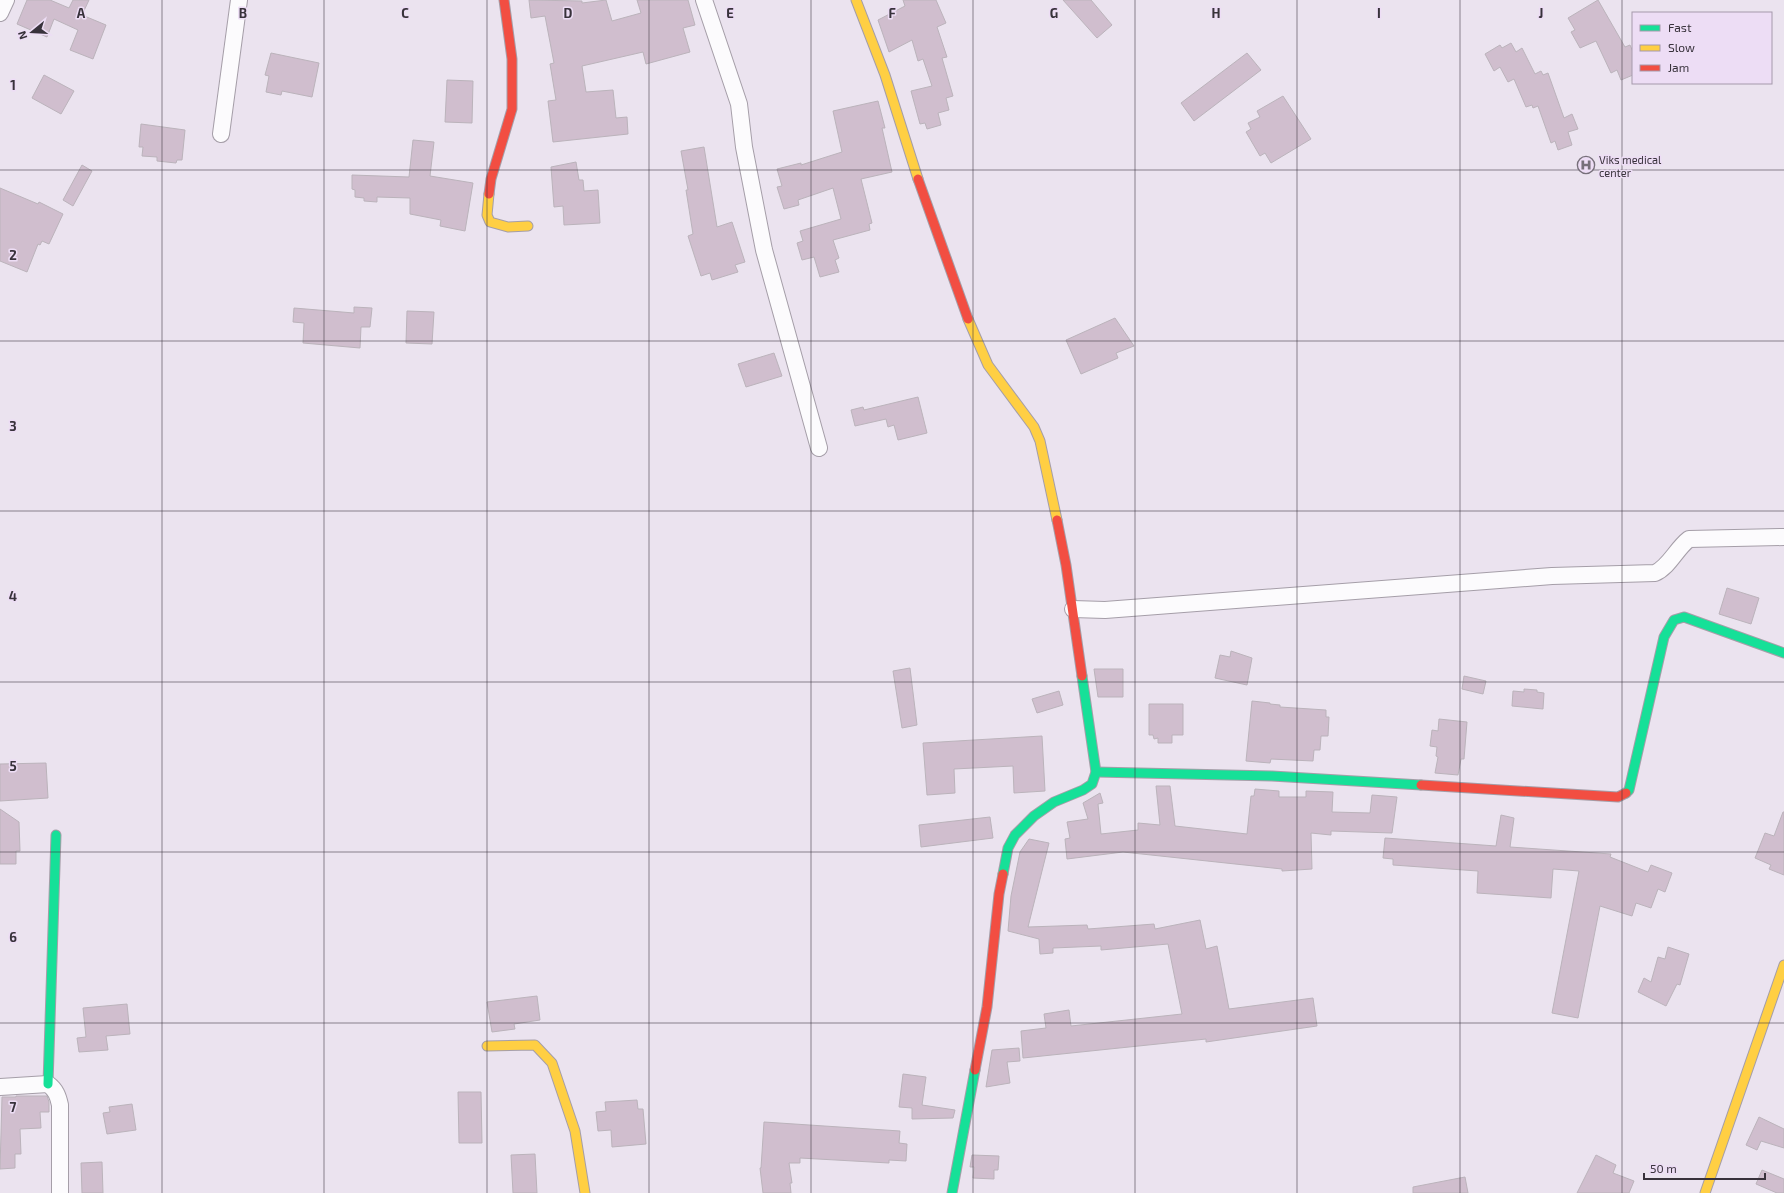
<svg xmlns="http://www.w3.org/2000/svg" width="1784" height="1193" viewBox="0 0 1784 1193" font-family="'Exo 2',sans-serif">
<rect width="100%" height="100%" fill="#ebe3ef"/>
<!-- building -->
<g fill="#d0bece" stroke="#bbb3bb">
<polygon points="27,0 50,0 69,8 73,0 89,0 82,15 106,25 93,59 70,50 78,30 54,19 47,37 17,24"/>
<polygon points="529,0 582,1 582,3 606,0 612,21 641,13 637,0 688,0 695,25 683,28 690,52 646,64 643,52 582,66 586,92 613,90 616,118 627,117 628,134 553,142 548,101 556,100 550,64 554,63 545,16 531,18"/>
<polygon points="903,0 936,0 946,23 937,27 947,57 942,58 953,96 946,98 949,110 938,113 941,125 927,129 925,123 920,124 911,91 932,86 923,59 918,61 912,40 889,52 878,20 905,6"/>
<polygon points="1063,0 1091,0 1112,25 1097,38"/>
<polygon points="1598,0 1625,47 1630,45 1633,52 1633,75 1621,80 1617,70 1611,73 1596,41 1580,48 1571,32 1575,30 1568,18"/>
<polygon points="1511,43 1516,52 1522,48 1535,74 1541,71 1543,75 1548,73 1564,118 1572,114 1578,129 1568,132 1572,145 1558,150 1555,141 1551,143 1538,106 1533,108 1532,105 1526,107 1514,79 1508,82 1500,67 1494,71 1485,54 1500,45 1502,48"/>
<polygon points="271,53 319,63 312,97 282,91 281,95 266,92 269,76 265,75"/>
<polygon points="1247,53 1261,70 1194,121 1181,103"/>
<polygon points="44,75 74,91 61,114 32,98"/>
<polygon points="447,80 473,81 472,123 445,122"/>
<polygon points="1283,96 1311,139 1271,163 1265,153 1260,156 1246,132 1251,129 1248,123 1260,117 1257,111"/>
<polygon points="878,101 885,128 882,128 892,172 861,179 872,223 869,224 870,230 833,240 839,258 835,260 839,272 820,277 814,257 802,260 797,243 803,241 800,231 841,219 833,188 798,200 799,205 784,209 777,187 782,186 777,169 801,163 801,165 842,152 833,111"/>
<polygon points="141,124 185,130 182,160 177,160 176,163 157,161 157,157 142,156 143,147 139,147"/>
<polygon points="413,140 434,142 430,176 473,183 465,231 440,226 441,220 410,214 410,198 377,197 377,202 364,201 364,198 355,197 355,190 352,189 352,175 409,177"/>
<polygon points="704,147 717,227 732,222 745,262 735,265 738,272 712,280 710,273 701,276 688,236 693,234 686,190 688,190 681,151"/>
<polygon points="576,162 579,180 583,180 584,191 598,190 600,223 564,225 563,206 554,207 551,167"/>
<polygon points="82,165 92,171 73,206 63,200"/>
<polygon points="0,188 38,204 39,202 63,214 49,244 42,241 40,245 38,244 27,272 0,261"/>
<polygon points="354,307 372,308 370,327 361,327 360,348 303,343 304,323 293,322 294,308 354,313"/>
<polygon points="407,311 434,312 432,344 406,343"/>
<polygon points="1115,318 1134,346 1116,353 1118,358 1081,374 1066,340"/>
<polygon points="774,353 782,376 746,387 738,364"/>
<polygon points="918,397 927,433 898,440 894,425 888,427 886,419 855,426 851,410 863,407 864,410"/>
<polygon points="1727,588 1759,598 1751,624 1719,614"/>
<polygon points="1231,651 1252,658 1247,685 1215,678 1220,655 1230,657"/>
<polygon points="910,668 917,725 902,728 893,671"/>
<polygon points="1094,669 1123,669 1123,697 1098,697"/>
<polygon points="1464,676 1486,681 1483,694 1462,689"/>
<polygon points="1524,689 1537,690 1537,692 1544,693 1543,709 1512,706 1513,691 1524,692"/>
<polygon points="1059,691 1063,705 1037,713 1032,699"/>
<polygon points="1252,701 1270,703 1270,704 1280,705 1280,707 1326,710 1326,717 1329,717 1328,736 1321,736 1320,750 1314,750 1313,761 1271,759 1270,763 1246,761"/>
<polygon points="1149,704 1183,704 1183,735 1172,735 1172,743 1158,743 1158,738 1154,739 1153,735 1149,735"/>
<polygon points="1439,719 1467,722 1464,759 1461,759 1458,775 1435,773 1438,757 1436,756 1437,747 1430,746 1432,730 1438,731"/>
<polygon points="1042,736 1045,791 1014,793 1013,766 954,769 955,793 927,795 923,743"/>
<polygon points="46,763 48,798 0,801 0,764"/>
<polygon points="1156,786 1170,786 1175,826 1247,834 1251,796 1254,796 1255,789 1279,791 1279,797 1306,797 1306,791 1333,792 1332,812 1370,813 1372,795 1397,797 1392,833 1331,831 1331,835 1311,833 1312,869 1282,871 1282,869 1123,852 1067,859 1065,839 1070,838 1067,822 1088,819 1083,803 1100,793 1103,803 1098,804 1101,834 1138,830 1138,823 1160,825"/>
<polygon points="0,809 19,822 20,851 16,851 16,864 0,864"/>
<polygon points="1783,812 1784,812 1784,875 1769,869 1771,865 1755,858 1765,833 1774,836"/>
<polygon points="1501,815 1514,818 1510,847 1611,854 1610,857 1648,872 1651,865 1672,873 1665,892 1658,889 1651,908 1636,903 1632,916 1600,906 1578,1018 1552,1013 1579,871 1553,869 1551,898 1477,893 1478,871 1393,865 1393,859 1383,858 1385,838 1496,846"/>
<polygon points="990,817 993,838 921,847 919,825"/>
<polygon points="1029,839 1049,843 1028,927 1087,925 1088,929 1154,924 1155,929 1200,920 1206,949 1217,946 1229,1009 1313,998 1317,1026 1206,1042 1206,1039 1023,1058 1021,1031 1046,1028 1044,1014 1069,1010 1071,1026 1182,1014 1168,944 1101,950 1101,946 1053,948 1053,953 1040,954 1039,939 1008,931 1011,896 1020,852"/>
<polygon points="1668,947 1689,954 1680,985 1677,984 1666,1006 1638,992 1644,978 1651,982 1658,957 1665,959"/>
<polygon points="537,996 540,1020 514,1024 515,1029 492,1032 487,1002"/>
<polygon points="127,1004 130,1034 106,1036 108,1050 79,1052 77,1038 86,1037 83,1008"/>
<polygon points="1019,1048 1020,1061 1007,1062 1010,1083 986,1087 992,1050"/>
<polygon points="903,1074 926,1077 922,1105 955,1110 953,1118 912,1119 912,1108 899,1107"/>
<polygon points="458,1092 481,1092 482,1143 459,1143"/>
<polygon points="16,1096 47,1096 49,1102 49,1112 40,1112 41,1128 20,1129 21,1154 15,1154 15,1168 0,1169 2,1097 16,1097"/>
<polygon points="637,1100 638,1109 643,1109 646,1144 612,1147 611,1130 598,1131 596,1112 606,1111 605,1102"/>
<polygon points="132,1104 136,1130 107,1134 103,1113 110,1112 109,1107"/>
<polygon points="1759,1117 1784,1129 1784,1148 1761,1141 1757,1150 1746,1145"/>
<polygon points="764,1122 900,1131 899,1143 907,1144 906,1161 889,1160 889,1163 800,1158 800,1163 789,1163 792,1183 790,1183 791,1193 763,1193 760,1168 761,1168"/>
<polygon points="535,1154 537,1193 513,1193 511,1155"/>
<polygon points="972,1155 999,1156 998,1170 994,1170 994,1179 973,1178 974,1167 970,1167"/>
<polygon points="1596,1155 1616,1165 1613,1173 1634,1181 1629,1193 1577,1193"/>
<polygon points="102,1162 103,1193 82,1193 81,1163"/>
<polygon points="1762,1170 1784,1179 1784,1193 1777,1193 1756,1184"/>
<polygon points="1465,1177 1468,1193 1413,1193 1413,1187"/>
</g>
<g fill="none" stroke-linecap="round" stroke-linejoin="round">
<defs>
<g id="street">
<polyline points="704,0 739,104 744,147 764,250 819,448"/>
<polyline points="0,13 6,0"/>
<polyline points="221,134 239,0"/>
<path d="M1073,609L1105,610L1552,576L1655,573C1669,567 1676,549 1689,539L1784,537"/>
<path d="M0,1087L48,1084C56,1090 58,1096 60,1105V1193"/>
</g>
<g id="fast">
<polyline points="1096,772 1272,776 1421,785"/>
<polyline points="1626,793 1629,790 1664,637 1674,620 1684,617 1784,653"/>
<polyline points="1003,874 1008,848 1015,835 1034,816 1054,802 1083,790 1092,784 1096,772 1082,676"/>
<polyline points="48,1084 56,835"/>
<polyline points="952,1193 975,1070"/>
</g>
<g id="slow">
<polyline points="856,0 885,75 918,179"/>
<polyline points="489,194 487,215 490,222 508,227 528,226"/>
<polyline points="968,319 988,365 1034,427 1040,441 1057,520"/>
<polyline points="487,1046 535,1045 552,1063 575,1131 585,1193"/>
<polyline points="1705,1193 1784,965"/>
</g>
<g id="jam">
<polyline points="918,179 968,319"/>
<polyline points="489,194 491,179 512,109 512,59 504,0"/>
<polyline points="1057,520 1066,565 1082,676"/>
<polyline points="1421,785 1618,797 1626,793"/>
<polyline points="975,1070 987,1007 999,894 1003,874"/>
</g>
</defs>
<!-- street casing -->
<use href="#street" stroke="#a59ea8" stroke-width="18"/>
<!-- fast casing -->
<use href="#fast" stroke="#a59ea8" stroke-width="11"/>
<!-- slow casing -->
<use href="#slow" stroke="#a59ea8" stroke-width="11"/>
<!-- jam casing -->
<use href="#jam" stroke="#a59ea8" stroke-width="11"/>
<!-- street -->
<use href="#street" stroke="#fcfbfd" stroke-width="16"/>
<!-- fast -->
<use href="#fast" stroke="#16e098" stroke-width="9"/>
<!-- slow -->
<use href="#slow" stroke="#ffcf43" stroke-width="9"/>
<!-- jam -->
<use href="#jam" stroke="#f24e42" stroke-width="9"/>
</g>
<!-- grid -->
<path fill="none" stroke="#38323b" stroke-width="1" stroke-opacity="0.55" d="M162,0V1193M324,0V1193M487,0V1193M649,0V1193M811,0V1193M973,0V1193M1135,0V1193M1297,0V1193M1460,0V1193M1622,0V1193M0,170H1784M0,341H1784M0,511H1784M0,682H1784M0,852H1784M0,1023H1784"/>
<!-- icons -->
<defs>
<symbol id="hospital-ring" viewBox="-11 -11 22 22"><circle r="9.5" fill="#edddf5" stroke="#77707a" stroke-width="1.5"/><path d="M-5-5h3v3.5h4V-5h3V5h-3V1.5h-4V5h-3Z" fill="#77707a"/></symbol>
</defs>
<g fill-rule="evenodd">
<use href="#hospital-ring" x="1576" y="155" width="20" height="20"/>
</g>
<g text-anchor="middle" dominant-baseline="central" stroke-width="3" stroke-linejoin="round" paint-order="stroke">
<!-- poi labels -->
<g font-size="11" fill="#38323b" stroke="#edddf5" text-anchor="start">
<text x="1599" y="159">Viks medical<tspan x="1599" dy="13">center</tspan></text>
</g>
</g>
<g font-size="13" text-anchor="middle" font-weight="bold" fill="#38323b" stroke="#edddf5" stroke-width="3" stroke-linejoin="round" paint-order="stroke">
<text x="81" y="18">A</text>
<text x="243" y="18">B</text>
<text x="405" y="18">C</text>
<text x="568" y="18">D</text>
<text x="730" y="18">E</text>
<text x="892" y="18">F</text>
<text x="1054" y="18">G</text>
<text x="1216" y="18">H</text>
<text x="1379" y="18">I</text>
<text x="1541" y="18">J</text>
<text x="13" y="90">1</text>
<text x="13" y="260">2</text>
<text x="13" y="431">3</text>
<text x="13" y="601">4</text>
<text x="13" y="771">5</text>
<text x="13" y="942">6</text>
<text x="13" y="1112">7</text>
</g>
<!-- legend -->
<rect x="1632" y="12" width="140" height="72" fill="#edddf5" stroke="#a599ab"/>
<rect x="1640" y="25" width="20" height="6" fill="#16e098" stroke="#a599ab"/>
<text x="1668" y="32" font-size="12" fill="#38323b">Fast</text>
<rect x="1640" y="45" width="20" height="6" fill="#ffcf43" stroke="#a599ab"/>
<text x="1668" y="52" font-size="12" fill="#38323b">Slow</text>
<rect x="1640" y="65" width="20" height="6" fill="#f24e42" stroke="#a599ab"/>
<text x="1668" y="72" font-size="12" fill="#38323b">Jam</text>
<!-- north arrow -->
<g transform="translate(32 32) rotate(252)" stroke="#edddf5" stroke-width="3" paint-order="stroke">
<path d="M0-3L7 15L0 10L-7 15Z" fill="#38323b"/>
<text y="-6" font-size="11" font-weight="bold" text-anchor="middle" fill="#38323b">N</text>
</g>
<!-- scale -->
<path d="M1644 1173v6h121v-6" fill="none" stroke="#38323b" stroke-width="2"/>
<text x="1650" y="1173" font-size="12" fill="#38323b" stroke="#edddf5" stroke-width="3" paint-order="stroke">50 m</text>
</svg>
